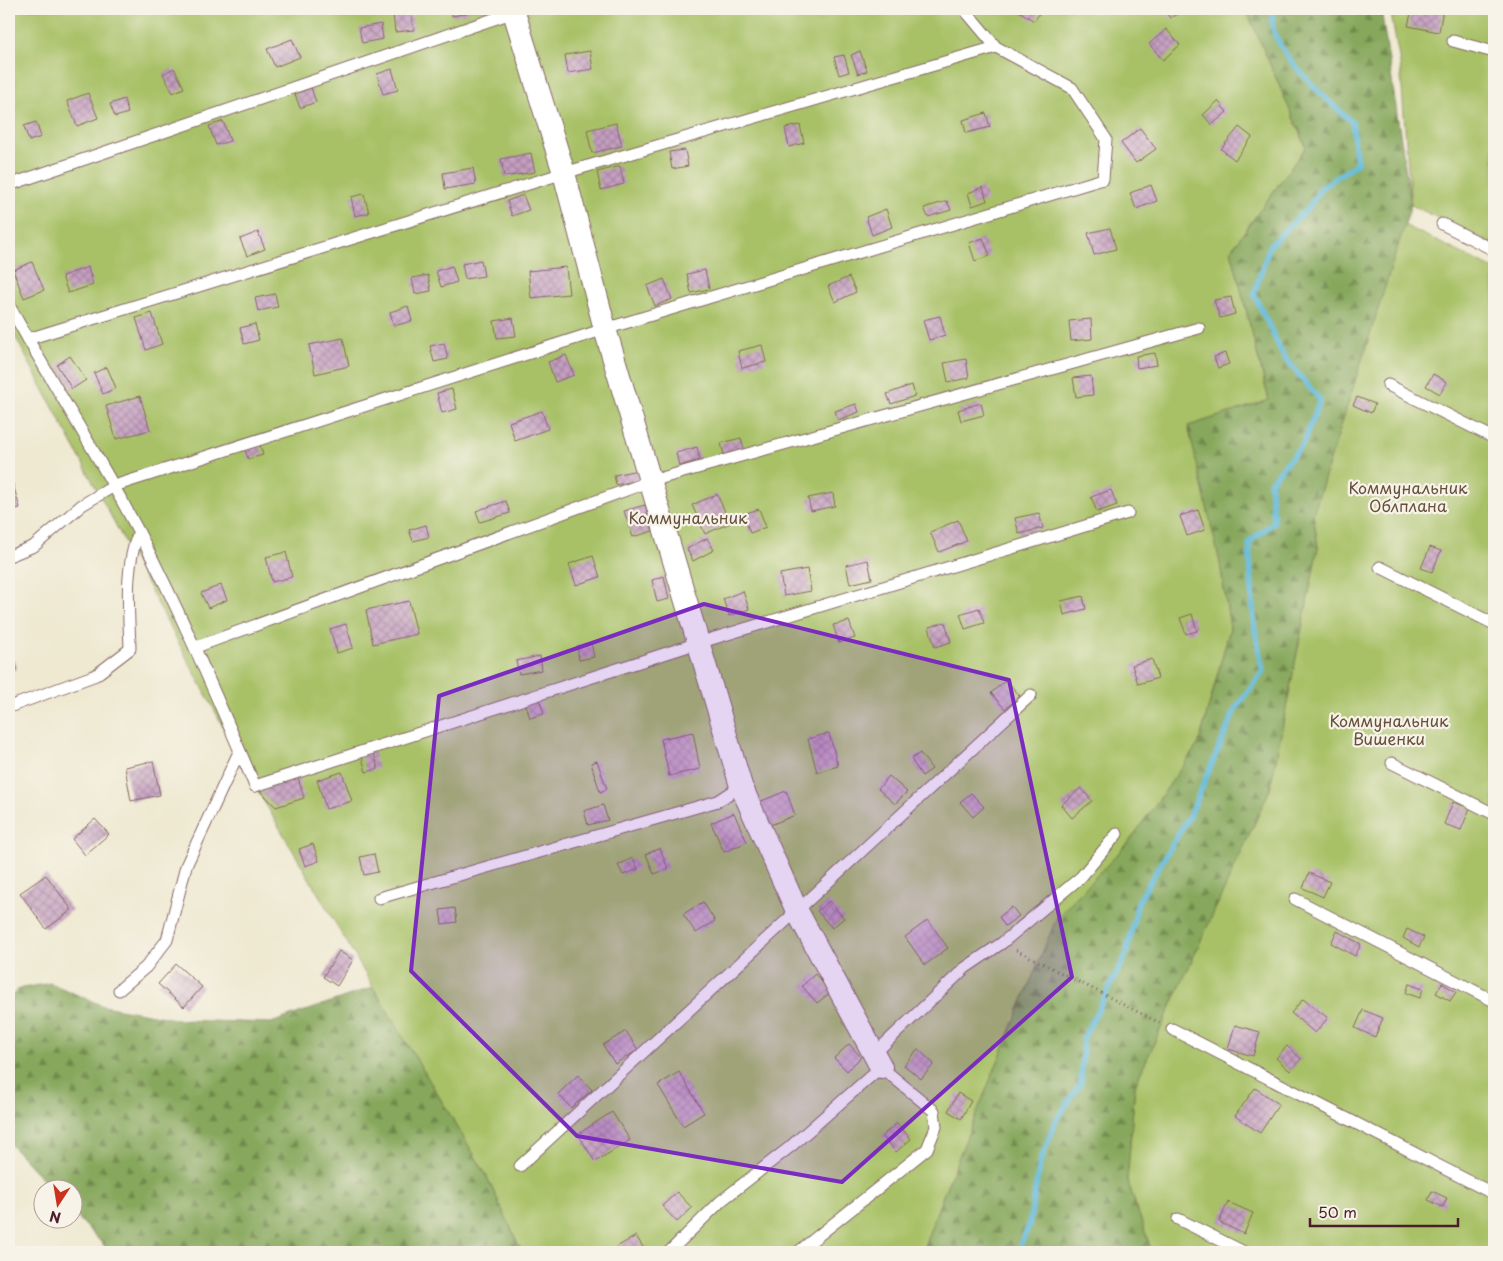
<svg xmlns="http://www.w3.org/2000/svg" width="1503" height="1261" viewBox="0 0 1503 1261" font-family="'Playpen Sans',sans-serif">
<defs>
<pattern id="forest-firs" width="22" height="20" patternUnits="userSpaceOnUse" patternTransform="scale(1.25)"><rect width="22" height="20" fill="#86a75b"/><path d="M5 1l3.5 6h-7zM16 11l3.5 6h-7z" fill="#70874b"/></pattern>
<pattern id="building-cross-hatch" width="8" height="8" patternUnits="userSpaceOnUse" patternTransform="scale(1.25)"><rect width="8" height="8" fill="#c59fc1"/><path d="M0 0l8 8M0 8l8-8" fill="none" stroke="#a2819d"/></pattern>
</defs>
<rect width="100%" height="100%" fill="#f7f3e8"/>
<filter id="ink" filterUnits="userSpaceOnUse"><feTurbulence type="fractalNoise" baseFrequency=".02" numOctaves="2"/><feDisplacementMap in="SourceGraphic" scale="10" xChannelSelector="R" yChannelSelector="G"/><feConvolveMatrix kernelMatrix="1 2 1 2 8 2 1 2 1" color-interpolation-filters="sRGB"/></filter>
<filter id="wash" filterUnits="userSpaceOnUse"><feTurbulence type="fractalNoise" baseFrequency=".0096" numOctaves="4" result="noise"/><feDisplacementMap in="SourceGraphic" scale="20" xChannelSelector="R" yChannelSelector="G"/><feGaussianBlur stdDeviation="1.12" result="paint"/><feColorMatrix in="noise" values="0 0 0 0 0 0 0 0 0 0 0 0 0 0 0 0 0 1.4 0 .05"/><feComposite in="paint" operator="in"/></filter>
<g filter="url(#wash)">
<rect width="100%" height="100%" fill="#efe9d1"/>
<!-- green -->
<g fill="#a8c166" stroke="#797048">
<polygon points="9,9 1246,9 1306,147 1231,250 1269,401 1220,563 1230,628 1199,743 1129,842 1057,918 944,1193 922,1252 522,1252 485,1173 373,987 255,786 9,325"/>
<polygon points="1390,9 1494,9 1494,245 1411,205 1400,63"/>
<polygon points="1404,225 1494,269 1494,1252 1152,1252 1127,1180 1135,1085 1270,789 1318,547 1313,514"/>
</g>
<!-- forest -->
<g fill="url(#forest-firs)" stroke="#686343">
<polygon points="1246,9 1381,9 1411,205 1313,514 1318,547 1270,789 1135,1085 1127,1180 1152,1252 922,1252 944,1193 1057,917 1129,842 1199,743 1230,628 1220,563 1188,426 1269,400 1231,250 1306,147"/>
<polygon points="50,983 103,1006 181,1020 271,1023 373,987 485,1173 522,1252 110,1252 73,1212 72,1188 51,1188 9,1143 9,999 18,989"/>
</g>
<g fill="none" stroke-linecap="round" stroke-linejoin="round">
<!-- stream -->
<path stroke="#5cb8da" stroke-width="5.5" d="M1017,1252L1029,1226L1040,1163L1055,1122L1081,1083L1083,1039L1126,955L1138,902L1191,813L1236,708L1263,671L1254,625L1249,542L1274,522L1270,482L1303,444L1320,400L1284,357L1254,294L1270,245L1310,206L1321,188L1357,163L1352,122C1329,102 1280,58 1273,28C1271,23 1273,15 1273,9"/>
</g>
<g id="blocks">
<!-- building -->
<g fill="url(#building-cross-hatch)">
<polygon points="451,9 468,9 468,13 452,16"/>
<polygon points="662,9 683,9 683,11 662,13"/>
<polygon points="1016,9 1043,9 1034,21"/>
<polygon points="1163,9 1177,9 1179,13 1170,18"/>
<polygon points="1412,9 1443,9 1439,32 1408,26"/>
<polygon points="411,12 414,30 395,32 393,14"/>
<polygon points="381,24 383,39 362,43 359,28"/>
<polygon points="1166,29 1180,45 1163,60 1149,44"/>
<polygon points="292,39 300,57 275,67 267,49"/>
<polygon points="590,51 593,69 568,73 565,55"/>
<polygon points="860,51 867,71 858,74 851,55"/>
<polygon points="844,55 849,72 839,75 834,57"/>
<polygon points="174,68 184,88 173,93 163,74"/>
<polygon points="392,69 398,90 383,94 377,74"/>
<polygon points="311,88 316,102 300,108 295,94"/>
<polygon points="88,93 98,118 77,126 67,101"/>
<polygon points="124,99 128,113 115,117 110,104"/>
<polygon points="1218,101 1227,112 1212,125 1203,115"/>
<polygon points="986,113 990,127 966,133 963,120"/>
<polygon points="223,121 230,141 216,145 209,126"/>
<polygon points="36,122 41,137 29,141 24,126"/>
<polygon points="616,123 622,146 592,153 587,130"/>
<polygon points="800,125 804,143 789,147 785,128"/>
<polygon points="1239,127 1252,137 1235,160 1221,149"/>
<polygon points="1140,128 1156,149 1136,163 1121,143"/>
<polygon points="685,150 688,166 672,169 669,152"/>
<polygon points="531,153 535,172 504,177 501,159"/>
<polygon points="620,166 624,184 601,190 597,172"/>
<polygon points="473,168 476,184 445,189 443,173"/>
<polygon points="1151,185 1157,201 1136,209 1130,193"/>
<polygon points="983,187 987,201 972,206 968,193"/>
<polygon points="364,194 369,213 355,216 351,197"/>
<polygon points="523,195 529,210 512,216 507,201"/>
<polygon points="947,201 951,210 928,217 924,208"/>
<polygon points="886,209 892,227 872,235 866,217"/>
<polygon points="1110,228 1116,249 1094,255 1088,233"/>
<polygon points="258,232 265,249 247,256 240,239"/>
<polygon points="983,238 990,256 975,261 969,243"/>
<polygon points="481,260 484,276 465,279 462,264"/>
<polygon points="32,262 44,290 24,298 13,270"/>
<polygon points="452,266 457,282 441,287 436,271"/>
<polygon points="88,267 93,285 68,293 62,276"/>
<polygon points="566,267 569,294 531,298 528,271"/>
<polygon points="705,270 709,289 691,293 687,274"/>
<polygon points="428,275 431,291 415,294 412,278"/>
<polygon points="849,277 856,292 835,302 828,286"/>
<polygon points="664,279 672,299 655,306 647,286"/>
<polygon points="275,294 278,307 258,311 255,298"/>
<polygon points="1231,297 1235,314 1220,318 1214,300"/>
<polygon points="408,306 412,321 394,326 390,312"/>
<polygon points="152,313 162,344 146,350 136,318"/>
<polygon points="940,316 945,335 929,340 923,320"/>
<polygon points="513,318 516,336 497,338 494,321"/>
<polygon points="1091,319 1092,339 1071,341 1069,321"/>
<polygon points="255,324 259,340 244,344 240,328"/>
<polygon points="343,338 349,366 315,374 309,345"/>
<polygon points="444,343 448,359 434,362 430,346"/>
<polygon points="762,345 766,362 742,368 738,351"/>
<polygon points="1155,353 1157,365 1137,368 1136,356"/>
<polygon points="1225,353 1229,364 1218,368 1214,357"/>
<polygon points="566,355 574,375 555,382 548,362"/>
<polygon points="70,356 86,380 72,389 57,365"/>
<polygon points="966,359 969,378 948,382 944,363"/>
<polygon points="107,367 116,388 103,394 94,373"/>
<polygon points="1433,374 1447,382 1440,394 1426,386"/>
<polygon points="1091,376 1093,395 1076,397 1073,378"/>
<polygon points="912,385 915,396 891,404 887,394"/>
<polygon points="452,389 457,409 442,413 437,393"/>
<polygon points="140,396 150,430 116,439 106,406"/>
<polygon points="1357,397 1375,404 1371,413 1353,405"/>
<polygon points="981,403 984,415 961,421 958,410"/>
<polygon points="856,404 859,412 838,420 835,411"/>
<polygon points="542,411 548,429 515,441 509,422"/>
<polygon points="741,438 744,449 724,455 721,443"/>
<polygon points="258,439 263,455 248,459 243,443"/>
<polygon points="697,447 700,460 679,466 676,453"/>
<polygon points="638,470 640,480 616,485 614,475"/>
<polygon points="9,471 20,508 9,511"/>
<polygon points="1111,490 1117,505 1097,512 1091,497"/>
<polygon points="833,493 835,506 811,511 808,498"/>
<polygon points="717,494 730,523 705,534 692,505"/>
<polygon points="506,501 510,513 480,522 476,511"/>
<polygon points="645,505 653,531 633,537 624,511"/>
<polygon points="759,509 766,527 750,533 743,514"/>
<polygon points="1198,510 1205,530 1187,536 1180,516"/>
<polygon points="1039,513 1043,528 1019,534 1015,518"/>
<polygon points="958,520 967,541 939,552 930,532"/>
<polygon points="426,525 429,537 413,541 409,530"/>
<polygon points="707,538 714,550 693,561 687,549"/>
<polygon points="1430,547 1441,551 1432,572 1421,568"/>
<polygon points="286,552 292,577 272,582 266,557"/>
<polygon points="593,556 600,577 576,585 569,564"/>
<polygon points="868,560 872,579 850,584 846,565"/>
<polygon points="807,569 811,591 784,596 780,574"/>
<polygon points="664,576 669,599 657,602 652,580"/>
<polygon points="221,585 227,600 208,608 201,593"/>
<polygon points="743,591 749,609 729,616 723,599"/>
<polygon points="1083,596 1086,609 1064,615 1061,601"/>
<polygon points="409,601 417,634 373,644 366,610"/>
<polygon points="979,608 984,623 965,629 960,614"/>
<polygon points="1192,614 1197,631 1186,634 1180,618"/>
<polygon points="849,621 855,638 839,643 833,625"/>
<polygon points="945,622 951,642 935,647 929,627"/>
<polygon points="346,624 353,648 337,653 330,629"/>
<polygon points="591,643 594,657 579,660 577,646"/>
<polygon points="10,652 17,669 9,673 9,653"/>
<polygon points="540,656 542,670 519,674 516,661"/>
<polygon points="1152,659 1158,678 1138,684 1132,665"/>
<polygon points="1006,680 1020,696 1005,709 991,693"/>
<polygon points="539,698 544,714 530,718 525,702"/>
<polygon points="693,732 700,769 669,776 661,739"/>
<polygon points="829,733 838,766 817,772 808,739"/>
<polygon points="373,750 378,769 366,772 361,754"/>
<polygon points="920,753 932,769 922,776 911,759"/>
<polygon points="153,761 160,795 131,801 125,767"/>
<polygon points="597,761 607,789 600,792 591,763"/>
<polygon points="342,772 352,801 326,809 317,780"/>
<polygon points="297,774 304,798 276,807 255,786"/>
<polygon points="889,776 907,792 895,804 878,789"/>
<polygon points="1081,788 1092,801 1072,818 1061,805"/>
<polygon points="786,791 795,815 768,826 759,802"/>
<polygon points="971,793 984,807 973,817 960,802"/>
<polygon points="1453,802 1470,808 1461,830 1444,824"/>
<polygon points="603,805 608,820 588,825 584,811"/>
<polygon points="734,813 747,842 724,852 711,823"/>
<polygon points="95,819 109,834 85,855 72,839"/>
<polygon points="313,844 319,861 305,866 299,849"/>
<polygon points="660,848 668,869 654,874 646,854"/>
<polygon points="374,854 378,872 364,875 360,857"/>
<polygon points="633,858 638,869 623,875 618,865"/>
<polygon points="1309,873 1330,882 1323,897 1303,888"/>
<polygon points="46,875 72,910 46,929 20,893"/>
<polygon points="829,901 844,918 832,928 817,911"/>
<polygon points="703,902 715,921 696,933 683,914"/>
<polygon points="1012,907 1019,916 1005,926 999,917"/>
<polygon points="455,908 457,922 442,924 440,910"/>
<polygon points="928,920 948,948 925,965 905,937"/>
<polygon points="1407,929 1424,937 1419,947 1403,938"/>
<polygon points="1337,931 1361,944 1355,956 1331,943"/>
<polygon points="339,951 353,960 337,986 323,977"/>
<polygon points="176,964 202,987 184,1007 158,984"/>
<polygon points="815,974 831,992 817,1003 802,986"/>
<polygon points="1442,983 1456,992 1450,1001 1436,993"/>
<polygon points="1409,984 1423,989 1420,998 1406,993"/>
<polygon points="1303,999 1328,1018 1315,1033 1291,1013"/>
<polygon points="1363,1010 1383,1018 1375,1037 1355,1028"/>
<polygon points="1235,1025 1260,1032 1253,1056 1228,1049"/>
<polygon points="626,1031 638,1050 615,1064 603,1045"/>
<polygon points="849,1044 861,1057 847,1071 834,1058"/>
<polygon points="1287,1046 1301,1059 1290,1071 1276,1058"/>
<polygon points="918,1049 934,1064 921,1079 904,1065"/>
<polygon points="679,1072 704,1113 683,1126 658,1085"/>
<polygon points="578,1075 592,1090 571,1108 558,1094"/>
<polygon points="1255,1088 1279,1104 1260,1133 1235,1116"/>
<polygon points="958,1093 971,1101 961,1119 948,1111"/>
<polygon points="612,1112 630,1140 595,1162 578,1134"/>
<polygon points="897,1123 911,1139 896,1152 882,1136"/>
<polygon points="1432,1191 1447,1198 1443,1207 1428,1200"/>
<polygon points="677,1192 692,1208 677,1222 662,1206"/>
<polygon points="1228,1202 1253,1213 1244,1234 1219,1222"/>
<polygon points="636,1236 646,1252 615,1252 613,1249"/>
</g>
</g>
</g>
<g filter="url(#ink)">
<use href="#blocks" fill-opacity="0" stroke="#846665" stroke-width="1"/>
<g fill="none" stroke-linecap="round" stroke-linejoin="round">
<defs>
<g id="lane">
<polyline points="1453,41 1494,52"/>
<polyline points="9,185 517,11"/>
<polyline points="1442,224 1494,250"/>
<path d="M9,305C42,366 79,424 113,485C168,581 211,684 255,786"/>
<polyline points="28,339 564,173 996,47"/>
<polyline points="1388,385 1494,438"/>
<polyline points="9,556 34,546 82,505 114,486 605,329 1103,179 1106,139 1072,88 996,47 964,9"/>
<polyline points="1380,567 1494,624"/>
<polyline points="196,647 651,481 1199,328"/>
<path d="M9,707L96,675L130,649C129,610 124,570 138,534"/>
<polyline points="1392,763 1494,814"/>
<polyline points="255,786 698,643 1128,513"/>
<polyline points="379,898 718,801 741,786"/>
<polyline points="1295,899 1494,1001"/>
<polyline points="119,990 146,967 167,940 186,866 238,754 241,760"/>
<polyline points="1172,1029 1494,1194"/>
<polyline points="874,1054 965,968 1002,943 1081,877 1117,834"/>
<polyline points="520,1166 1031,695"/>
<polyline points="1178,1219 1244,1252"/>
<polyline points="669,1252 721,1201 790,1147 881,1067 934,1111 936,1127 927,1149 798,1252"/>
</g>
<polyline id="street" points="513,9 564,173 605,329 741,786 797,911 881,1067"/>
</defs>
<!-- lane casing -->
<use href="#lane" stroke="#846665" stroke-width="13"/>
<!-- street casing -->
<use href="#street" stroke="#846665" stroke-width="24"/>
<!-- path -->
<polyline stroke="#846665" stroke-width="3" stroke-dasharray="1 4" stroke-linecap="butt" points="1016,950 1160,1023"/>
<!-- lane -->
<use href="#lane" stroke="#fff" stroke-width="11"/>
<!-- street -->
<use href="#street" stroke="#fff" stroke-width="22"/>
</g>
</g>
<!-- marked area -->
<path fill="#7b2cbf" fill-opacity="0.2" stroke="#7b2cbf" stroke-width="4" stroke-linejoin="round" d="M704,604L1009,680L1072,977L842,1182L577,1136L411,971L439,696Z"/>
<g text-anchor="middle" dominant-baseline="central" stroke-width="4.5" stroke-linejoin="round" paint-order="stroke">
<!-- park labels -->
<g font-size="16" fill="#66503d" stroke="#f7f3e8">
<text x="1408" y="487">Коммунальник<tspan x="1408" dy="18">Облплана</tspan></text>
<text x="688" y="517">Коммунальник</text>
<text x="1389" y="720">Коммунальник<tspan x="1389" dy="18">Вишенки</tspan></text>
</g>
</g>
<!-- margin -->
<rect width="1503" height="1261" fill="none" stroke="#f7f3e8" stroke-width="30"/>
<!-- north arrow -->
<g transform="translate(58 1204) rotate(192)"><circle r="24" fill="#f7f3e8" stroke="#b29e9c"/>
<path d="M0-4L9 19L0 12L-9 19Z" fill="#c8321e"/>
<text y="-8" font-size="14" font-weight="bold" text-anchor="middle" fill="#4a1f2b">N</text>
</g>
<!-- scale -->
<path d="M1310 1218v8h148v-8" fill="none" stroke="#4a1f2b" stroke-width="2.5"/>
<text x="1318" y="1218" font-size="15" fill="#4a1f2b" stroke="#f7f3e8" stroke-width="4" paint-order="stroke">50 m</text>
</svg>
